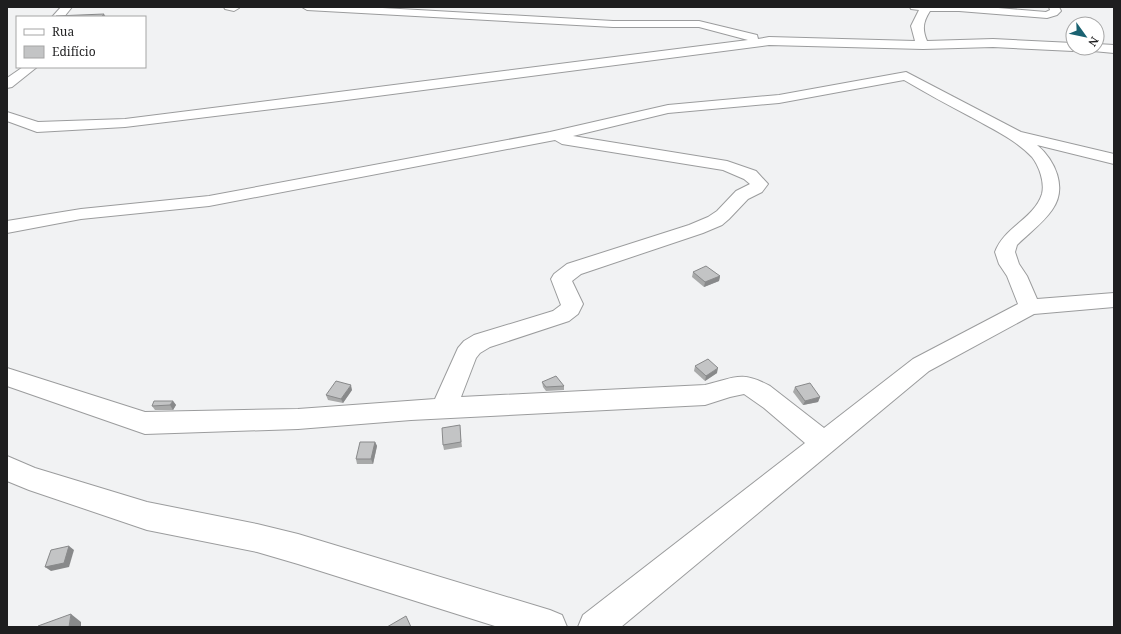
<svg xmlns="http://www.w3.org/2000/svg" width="1121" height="634" viewBox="0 0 1121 634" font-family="'Noto Serif',serif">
<rect width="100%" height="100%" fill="#f1f2f3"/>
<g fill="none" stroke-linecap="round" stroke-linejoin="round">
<defs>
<g id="minor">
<polygon points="61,7 72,7 64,17 52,17"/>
<polygon points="224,7 239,7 239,8 234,11 225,9"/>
<path d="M302,7H365L613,21H699L757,35L758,39L769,37L915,41L911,26L919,10L911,9L910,7H987L1046,12L1050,10L1049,7H1059L1061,11L1057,15L1047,18L959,11H930C923,22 922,29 927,41L993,39L1073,43V48H1078L1073,51L993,47L923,49L769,45L331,102L125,127L37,132L7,121V112L38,122L125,119L748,40L699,27H613L307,10Z"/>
<polygon points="1097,44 1114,45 1114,53 1093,51 1091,48 1097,48"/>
<polygon points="23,67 37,67 12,87 7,88 7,78"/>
<path d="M906,72L1021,132L1114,154V164L1037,145C1055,160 1068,188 1052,210C1043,223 1028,234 1017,245L1015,252L1019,264L1027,276L1037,299L1114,293V307L1034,314L929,371L621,627H578L583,615L805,443L764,408L744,394L730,397L705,405L411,420L298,429L145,434L7,386V368L145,412L298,409L435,399L458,348L464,341L474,335L553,311L561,305L551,279L554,274L567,264L689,225L708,217L717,211L736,191L750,184L744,179L723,170L562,144L555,140L209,206L81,219L7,233V221L81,209L209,196L550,132L668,105L779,95ZM904,80C926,93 948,105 971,117C992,129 1015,139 1032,157C1039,166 1045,182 1042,194C1034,219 1004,227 995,252L999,264L1007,276L1018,304L913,359L824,428L770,386C741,370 734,378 705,385L461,397L476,358L480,353L490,347L569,321L578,314L583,304L572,281L581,274L703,233L722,225L729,219L748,199L762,192L768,184L756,171L727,161L573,136L668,113L779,103Z"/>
<polygon points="7,456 35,468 147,502 257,524 298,534 550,610 562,615 567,627 498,627 298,564 257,552 147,530 29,490 7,481"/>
</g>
</defs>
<!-- minor casing -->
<use href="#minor" stroke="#9b9c9d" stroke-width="2"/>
<!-- minor -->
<use href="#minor" fill="#fff" fill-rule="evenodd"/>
</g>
<!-- wall -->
<g fill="#a8a9a9">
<polygon points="693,272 720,276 719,281 704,287 692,277"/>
<polygon points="695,366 717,373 705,381 694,371"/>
<polygon points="542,382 564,386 564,390 546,391 543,387"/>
<polygon points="795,387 820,397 818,402 803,405 793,392"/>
<polygon points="352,390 343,403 328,400 326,395"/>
<polygon points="173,401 176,405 173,410 155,410 152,406"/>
<polygon points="460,430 462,447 444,450 443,445"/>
<polygon points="375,442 377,446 373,464 357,464 356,459"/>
</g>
<!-- shaded-wall -->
<g fill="#88898a">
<polygon points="104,14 106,17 101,17"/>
<polygon points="720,276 719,281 704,287 705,282"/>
<polygon points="718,368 717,373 705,381 706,376"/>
<polygon points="351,385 352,390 343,403 341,399"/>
<polygon points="820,397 818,402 803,405 805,401"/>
<polygon points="173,401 176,405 173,410 170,405"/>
<polygon points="375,442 377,446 373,464 371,459"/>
<polygon points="69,546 74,550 69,567 51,571 45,567"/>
<polygon points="71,614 81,622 81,627 69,627"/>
</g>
<!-- building -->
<g fill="#c3c4c5" stroke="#88898a">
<polygon points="104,14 101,17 55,17 56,16"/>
<polygon points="706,266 720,276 705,282 693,272"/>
<polygon points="708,359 718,368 706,376 695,366"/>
<polygon points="556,376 564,386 546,387 542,382"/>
<polygon points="336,381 351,385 341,399 326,395"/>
<polygon points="810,383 820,397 805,401 795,387"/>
<polygon points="154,401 173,401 170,405 152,406"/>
<polygon points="460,425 461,442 443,445 442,428"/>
<polygon points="360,442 375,442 371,459 356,459"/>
<polygon points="69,546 64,563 45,567 51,550"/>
<polygon points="71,614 69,627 38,627 38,626"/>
<polygon points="406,616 411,627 387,627"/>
</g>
<!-- border -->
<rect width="1121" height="634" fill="none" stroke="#1e1e1f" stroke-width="16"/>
<!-- legend -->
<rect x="16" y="16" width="130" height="52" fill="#ffffff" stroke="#a5a5a5"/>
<rect x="24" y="29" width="20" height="6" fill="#ffffff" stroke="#a5a5a5"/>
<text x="52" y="36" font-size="12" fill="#1e1e1f">Rua</text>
<rect x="24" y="46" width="20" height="12" fill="#c3c4c5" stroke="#a5a5a5"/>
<text x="52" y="56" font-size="12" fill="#1e1e1f">Edifício</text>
<!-- north arrow -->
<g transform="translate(1085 36) rotate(123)"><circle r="19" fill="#ffffff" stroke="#a5a5a5"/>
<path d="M0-3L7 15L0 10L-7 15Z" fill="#1a6271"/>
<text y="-6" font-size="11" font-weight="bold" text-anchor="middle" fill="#1e1e1f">N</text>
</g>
</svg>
